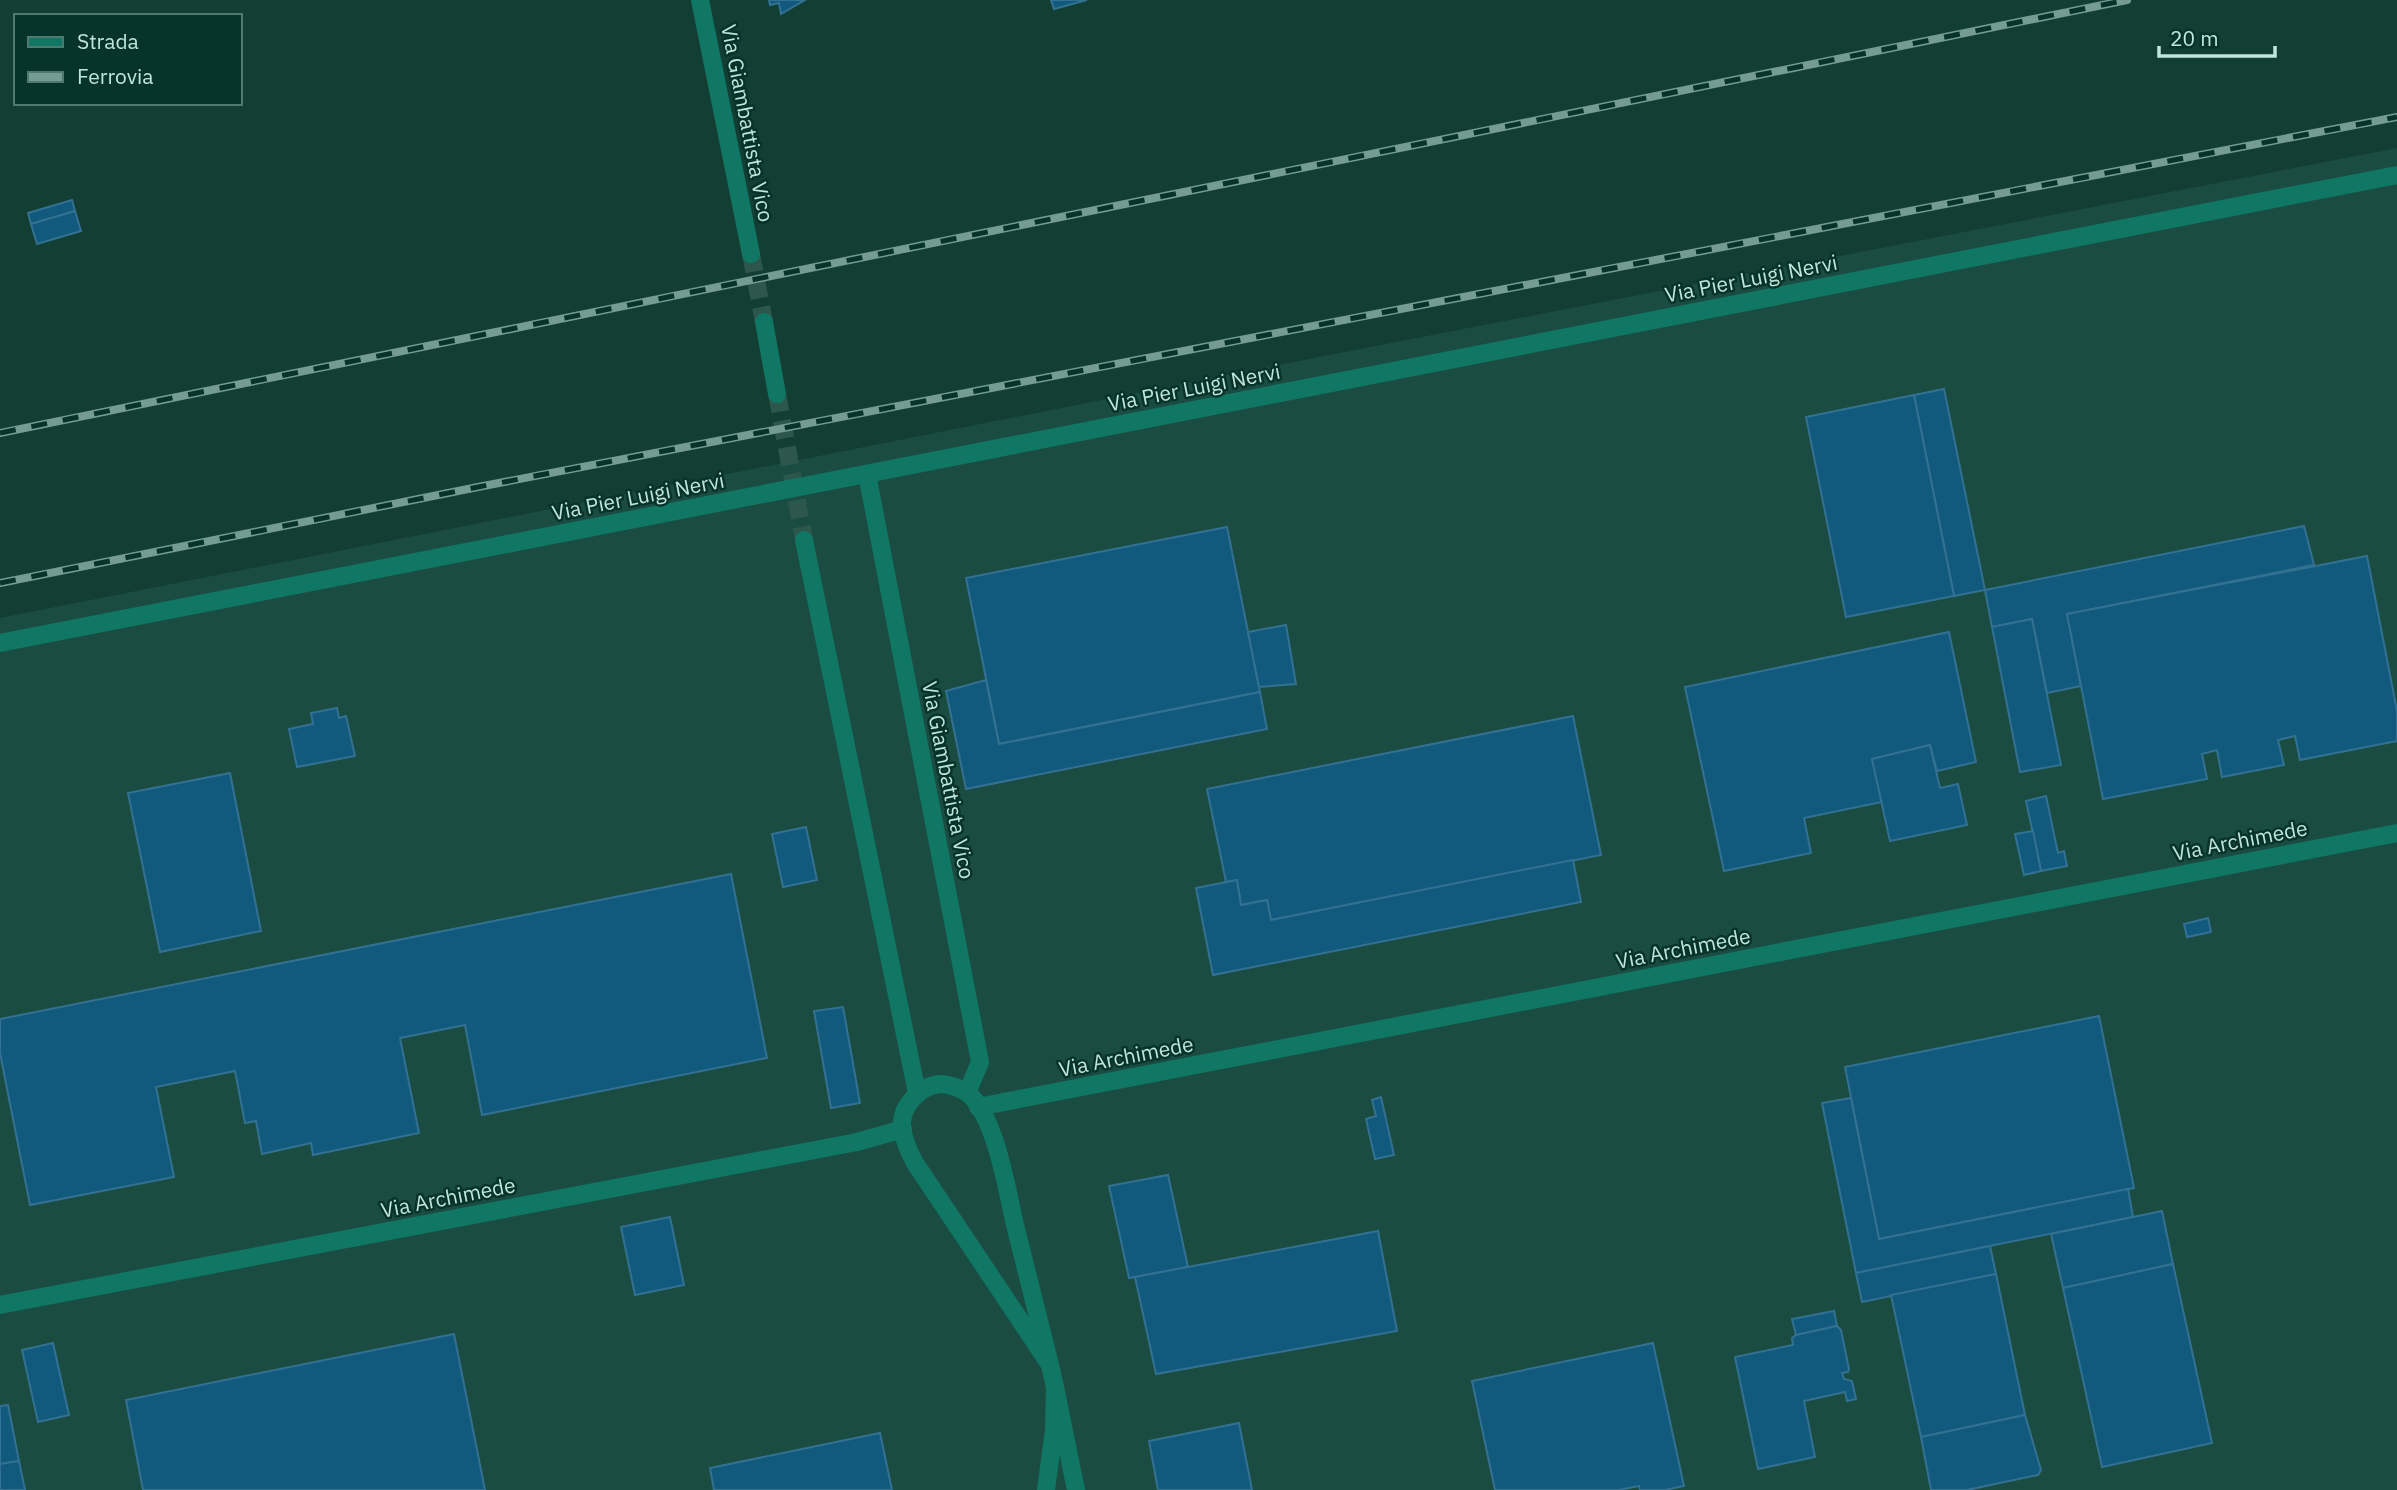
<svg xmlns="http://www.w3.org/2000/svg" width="2397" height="1490" viewBox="0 0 2397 1490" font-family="'IBM Plex Sans',sans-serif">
<rect width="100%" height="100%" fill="#133e34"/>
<!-- built -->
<polygon fill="#1b4c41" points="2397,148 2397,1490 0,1490 0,618 1319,357"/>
<!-- building -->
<g fill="#125a7d" stroke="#327192" stroke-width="2">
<polygon points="769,0 805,0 781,14 779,3 770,5"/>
<polygon points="1051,0 1087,0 1054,9"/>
<polygon points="72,200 75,211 31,224 28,213"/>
<polygon points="75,211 81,231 37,244 31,224"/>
<polygon points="1944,389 1985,590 1954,596 1914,395"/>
<polygon points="1914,395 1954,596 1846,617 1806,417"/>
<polygon points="2304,526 2314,565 2067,614 2081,686 2047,693 2032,619 1992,627 1985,590"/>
<polygon points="1227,527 1260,692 999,744 966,578"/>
<polygon points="2367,556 2397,711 2397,741 2300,760 2295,736 2278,740 2284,765 2222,777 2217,750 2202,754 2207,779 2103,799 2067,614"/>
<polygon points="2032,619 2061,765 2020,772 1992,627"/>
<polygon points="1286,625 1296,684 1259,687 1248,632"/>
<polygon points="1949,632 1976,762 1937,771 1930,745 1872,759 1882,802 1804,818 1811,853 1724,871 1685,687"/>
<polygon points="986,680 999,744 1260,692 1267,729 966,789 946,691"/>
<polygon points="337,708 339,718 346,716 355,756 297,767 289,729 313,724 311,713"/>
<polygon points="1573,716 1601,855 1271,920 1267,900 1241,905 1237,880 1226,882 1207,789"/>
<polygon points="1930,745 1940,788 1958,784 1967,825 1890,841 1872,759"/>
<polygon points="230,773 261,931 160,952 128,793"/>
<polygon points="2046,796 2058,853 2064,851 2067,866 2041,871 2026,801"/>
<polygon points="806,827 817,880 783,887 772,834"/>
<polygon points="2033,831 2041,871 2024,875 2015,834"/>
<polygon points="1573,860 1581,902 1213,975 1196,888 1237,880 1241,905 1267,900 1271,920"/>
<polygon points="731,874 767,1058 482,1115 465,1025 400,1038 419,1133 313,1155 311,1143 262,1154 256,1121 245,1123 235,1071 156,1087 174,1177 30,1205 0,1053 0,1019"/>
<polygon points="2208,918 2211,932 2187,937 2184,924"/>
<polygon points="843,1007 860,1103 831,1108 814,1011"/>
<polygon points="2099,1016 2134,1188 1879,1239 1845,1067"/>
<polygon points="1381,1097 1394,1155 1375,1159 1366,1119 1376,1116 1372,1100"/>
<polygon points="1851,1098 1879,1239 2128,1189 2133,1217 1856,1273 1822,1103"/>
<polygon points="1168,1175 1188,1267 1129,1278 1109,1186"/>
<polygon points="2162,1211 2173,1264 2063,1288 2051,1234"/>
<polygon points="670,1217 684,1285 635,1295 621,1227"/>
<polygon points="1378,1231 1397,1331 1156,1374 1135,1277"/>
<polygon points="1990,1246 1996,1274 1862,1302 1856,1273"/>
<polygon points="2173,1264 2212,1443 2102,1467 2063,1288"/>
<polygon points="1996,1274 2025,1415 1921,1437 1891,1295"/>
<polygon points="1834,1311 1837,1326 1796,1335 1792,1319"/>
<polygon points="1837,1326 1841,1330 1849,1369 1848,1372 1842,1373 1844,1379 1852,1381 1856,1399 1847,1401 1845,1392 1804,1401 1815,1457 1758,1469 1735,1357 1793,1345 1792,1338 1796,1335"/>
<polygon points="454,1334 485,1490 143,1490 126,1400"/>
<polygon points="53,1343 69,1415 38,1422 22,1350"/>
<polygon points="1653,1343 1684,1486 1665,1490 1640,1490 1639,1486 1619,1490 1495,1490 1472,1381"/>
<polygon points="8,1405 19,1461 0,1464 0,1406"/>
<polygon points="2025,1415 2041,1470 2038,1475 1967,1490 1931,1490 1921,1437"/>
<polygon points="1239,1423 1252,1490 1158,1490 1149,1441"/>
<polygon points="880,1433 892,1490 714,1490 710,1468"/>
<polygon points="19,1461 25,1490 0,1490 0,1464"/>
</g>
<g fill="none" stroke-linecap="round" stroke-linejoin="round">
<!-- minor-tunnel -->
<g stroke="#2d574d" stroke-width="18" stroke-dasharray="18 9" stroke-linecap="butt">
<polyline points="751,254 764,322"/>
<polyline points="777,394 804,540"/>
</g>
<!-- minor -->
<g stroke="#107764" stroke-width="18">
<polyline points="700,0 751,254"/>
<polyline points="764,322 777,394"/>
<polyline points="867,474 980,1062 967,1093"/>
<polyline points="804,540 917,1093"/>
<polyline points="0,643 2397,175"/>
<polyline points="978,1107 2397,833"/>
<polyline points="0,1305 857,1142 903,1129"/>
<path d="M1050,1365L915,1163C909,1152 904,1140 902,1128C900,1106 920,1086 940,1084C950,1084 963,1089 970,1095C996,1120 1007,1190 1015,1225C1027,1272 1038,1318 1050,1365L1055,1387"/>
<polyline points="1046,1490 1054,1430 1055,1387 1076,1490"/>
</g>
<defs>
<g id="rail">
<polyline points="0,433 2127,0"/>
<polyline points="0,583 478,487 2397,117"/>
</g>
</defs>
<!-- rail casing -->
<use href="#rail" stroke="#749c91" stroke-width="8"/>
<!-- rail -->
<use href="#rail" stroke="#06332a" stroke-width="5" stroke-dasharray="16" stroke-linecap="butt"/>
</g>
<g text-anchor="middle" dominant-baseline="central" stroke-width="5" stroke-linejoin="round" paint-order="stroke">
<!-- street labels -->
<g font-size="21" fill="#c0e5da" stroke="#06332a">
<text transform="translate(748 123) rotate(79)">Via Giambattista Vico</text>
<text transform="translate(1751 278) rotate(-11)">Via Pier Luigi Nervi</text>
<text transform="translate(1194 387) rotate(-11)">Via Pier Luigi Nervi</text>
<text transform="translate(638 496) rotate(-11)">Via Pier Luigi Nervi</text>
<text transform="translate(949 780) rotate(79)">Via Giambattista Vico</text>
<text transform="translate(2240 840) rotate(-11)">Via Archimede</text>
<text transform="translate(1683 948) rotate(-11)">Via Archimede</text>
<text transform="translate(1126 1056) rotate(-11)">Via Archimede</text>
<text transform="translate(448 1197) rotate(-11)">Via Archimede</text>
</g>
</g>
<!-- legend -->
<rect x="14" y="14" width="228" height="91" fill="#06332a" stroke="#507a70" stroke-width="2"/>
<rect x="28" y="37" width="35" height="10" fill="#107764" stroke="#507a70" stroke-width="2"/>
<text x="77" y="49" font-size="21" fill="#c0e5da">Strada</text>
<rect x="28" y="72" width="35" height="10" fill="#749c91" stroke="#507a70" stroke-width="2"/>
<text x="77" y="84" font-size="21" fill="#c0e5da">Ferrovia</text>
<!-- scale -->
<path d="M2159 46v10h116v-10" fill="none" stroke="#c0e5da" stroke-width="3.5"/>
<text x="2170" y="46" font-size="21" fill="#c0e5da" stroke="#06332a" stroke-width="5" paint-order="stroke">20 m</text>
</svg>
